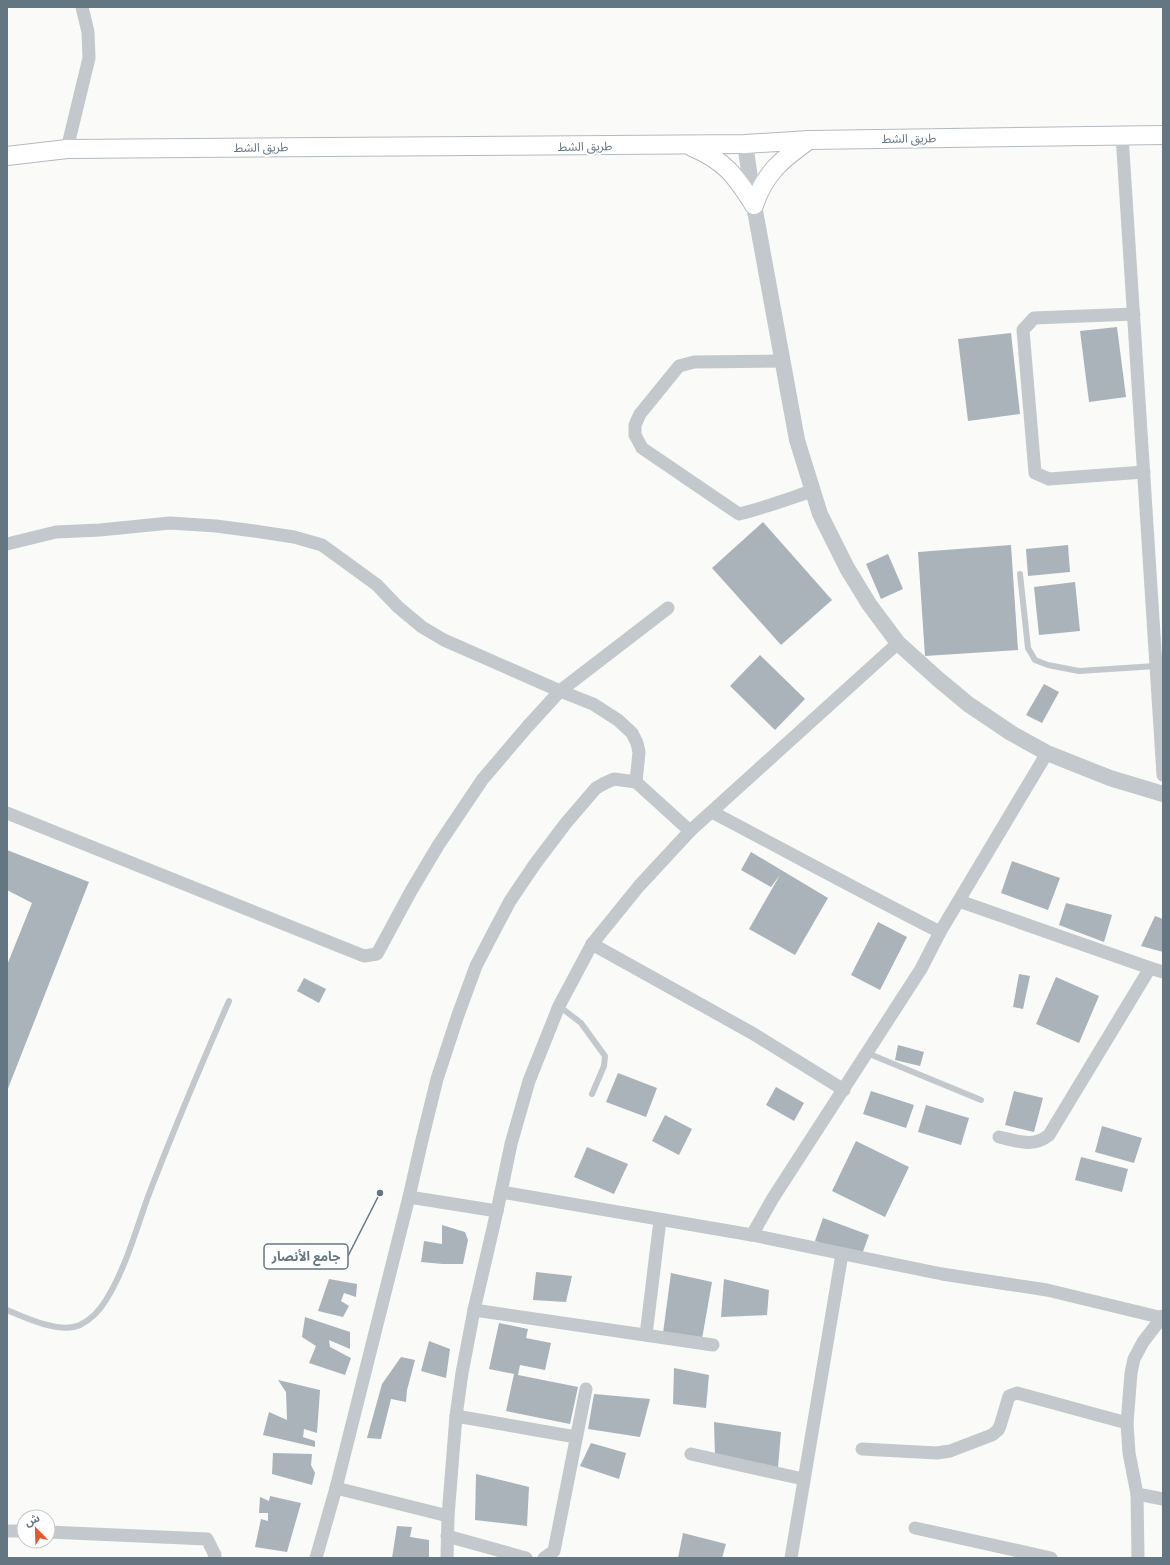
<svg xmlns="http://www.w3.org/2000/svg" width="1170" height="1565" viewBox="0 0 1170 1565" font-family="'IBM Plex Sans','Noto Sans Arabic',sans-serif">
<rect width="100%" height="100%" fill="#fafaf8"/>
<!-- building -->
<g fill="#aab3b9">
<polygon points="1117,327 1126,397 1089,402 1080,331"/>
<polygon points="1011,333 1020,414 968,421 958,339"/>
<polygon points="763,522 832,600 781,645 712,568"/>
<polygon points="1011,545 1018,650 925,656 918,552"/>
<polygon points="1068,545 1070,572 1028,576 1026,549"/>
<polygon points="888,554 903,589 881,599 866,564"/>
<polygon points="1075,582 1080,631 1039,635 1034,587"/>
<polygon points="760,655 805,699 775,730 730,686"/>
<polygon points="1044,684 1059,692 1042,723 1026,715"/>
<polygon points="7,850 89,882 7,1091 7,965 32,903 7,890"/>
<polygon points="751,852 828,898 795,955 749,929 780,875 771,887 741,870"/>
<polygon points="1012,861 1060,878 1048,910 1001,893"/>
<polygon points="1066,903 1112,915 1104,942 1059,925"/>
<polygon points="1155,916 1163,919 1163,952 1141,946"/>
<polygon points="878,922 907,937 880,990 851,975"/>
<polygon points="1019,974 1030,976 1023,1009 1013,1007"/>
<polygon points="1056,977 1099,996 1079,1043 1036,1024"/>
<polygon points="304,978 326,989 319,1003 297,991"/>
<polygon points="898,1045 924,1052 920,1066 895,1060"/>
<polygon points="618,1073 657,1088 646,1117 606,1102"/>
<polygon points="776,1087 804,1103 794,1121 766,1105"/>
<polygon points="871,1091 914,1105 906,1128 863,1114"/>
<polygon points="1014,1091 1043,1098 1034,1132 1005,1125"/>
<polygon points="926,1105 969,1118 961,1145 918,1132"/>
<polygon points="665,1115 692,1129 679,1155 652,1141"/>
<polygon points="1102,1126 1142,1138 1134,1163 1095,1152"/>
<polygon points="856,1141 909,1167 885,1217 832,1191"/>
<polygon points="587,1147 628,1164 614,1194 574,1177"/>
<polygon points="1081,1157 1128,1169 1122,1192 1075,1180"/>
<polygon points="823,1218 869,1235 861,1257 815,1241"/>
<polygon points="442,1225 465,1232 468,1240 463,1264 443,1264 421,1262 424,1241 442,1244"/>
<polygon points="536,1272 572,1276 566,1302 533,1300"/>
<polygon points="671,1273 712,1282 702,1339 663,1333"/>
<polygon points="329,1279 357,1284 356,1297 344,1293 341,1301 349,1306 343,1317 318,1311"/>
<polygon points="724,1279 769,1290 767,1315 721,1317"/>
<polygon points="305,1317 350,1332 350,1349 329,1340 330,1347 351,1358 345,1375 309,1363 316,1346 302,1337"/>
<polygon points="499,1323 528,1329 526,1338 551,1343 545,1370 520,1365 518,1375 578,1387 570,1424 506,1411 514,1374 489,1369"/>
<polygon points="429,1341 450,1349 446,1378 421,1371"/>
<polygon points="401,1357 415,1360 407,1390 406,1402 391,1399 381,1439 367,1438 382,1384"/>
<polygon points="674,1368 709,1375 706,1408 673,1404"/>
<polygon points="278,1380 320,1390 317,1433 304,1429 303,1437 315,1441 315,1447 263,1435 269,1412 287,1420 286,1392"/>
<polygon points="594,1394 650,1399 640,1437 588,1429"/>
<polygon points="714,1422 781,1432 778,1468 715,1457"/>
<polygon points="591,1443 626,1453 619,1479 580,1466"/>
<polygon points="273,1453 312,1454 311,1465 315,1473 312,1485 272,1474"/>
<polygon points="476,1474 529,1487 527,1526 475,1520"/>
<polygon points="270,1496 301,1503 287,1552 255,1547 261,1519 268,1521 268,1513 259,1513 260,1497 269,1501"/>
<polygon points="397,1526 412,1527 410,1537 429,1540 429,1558 392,1558"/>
<polygon points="683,1533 726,1544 722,1558 678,1558"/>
</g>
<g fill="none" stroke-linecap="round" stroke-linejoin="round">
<defs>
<g id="secondary">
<path d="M692,147C725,161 735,175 754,205"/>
<polyline points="7,156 67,149 745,144 809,140 1163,135"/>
<path d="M754,205C765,173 782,159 809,140"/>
</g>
</defs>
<!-- secondary casing -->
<use href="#secondary" stroke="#b3babf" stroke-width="20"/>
<!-- service -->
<g stroke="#c3c8cc" stroke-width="6">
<polyline points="1020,574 1028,648 1035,660 1048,665 1079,671 1156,666"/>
<polyline points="559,1006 581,1023 605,1056 604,1066 592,1094"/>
<polyline points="867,1053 981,1100"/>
<path d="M7,1310C26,1318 60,1334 80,1325C90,1320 100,1310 106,1300C126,1268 136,1229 149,1194C174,1129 201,1065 229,1001"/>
</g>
<!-- minor -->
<g stroke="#c3c8cc" stroke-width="13">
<polyline points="1122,135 1163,775"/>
<polyline points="67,149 89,58 88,32 82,7"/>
<polyline points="1134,314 1034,318 1023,330 1035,473 1049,479 1144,472"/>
<path d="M783,361L694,362L679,366L640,414L635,425V435L642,448L739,514C764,508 788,499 812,491"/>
<polyline points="7,544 56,532 100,530 170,523 216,526 254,531 294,537 322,545 377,585 398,607 422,627 444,640 560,691 593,704 618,720 632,733 637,743 639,752 636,782"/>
<path d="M712,812C788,852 863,893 940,932"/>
<polyline points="7,813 364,956 377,954 411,891 439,844 482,780 528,726 560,691 668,608"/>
<polyline points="959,901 1150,968"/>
<polyline points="592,944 752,1033 844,1090"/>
<path d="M999,1137C1017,1141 1033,1148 1049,1135L1150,968L1163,972"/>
<polyline points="501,1192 752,1235 942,1274 1047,1290 1163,1318"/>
<polyline points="409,1197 497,1211"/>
<polyline points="752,1235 773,1198 921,969 940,932 1047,753"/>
<polyline points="474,1310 713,1345"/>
<polyline points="646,1335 660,1220"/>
<polyline points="456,1416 576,1437"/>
<polyline points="862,1449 937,1453 950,1451 992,1435 998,1430 1000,1426 1009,1396 1017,1393 1127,1423"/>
<polyline points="691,1454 803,1479"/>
<polyline points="336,1488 448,1516"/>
<polyline points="1137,1494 1163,1499"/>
<polyline points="915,1528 1051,1558"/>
<polyline points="7,1531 24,1531"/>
<polyline points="48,1532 207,1539 215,1555 214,1558"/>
<polyline points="447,1536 526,1558"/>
<polyline points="316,1558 336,1488 409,1197 422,1140 437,1079 458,1015 476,966 491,937 510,901 535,864 566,823 596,788 605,783 614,779 636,782 690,831"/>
<polyline points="447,1558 448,1516 456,1416 462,1373 474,1310 497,1211 511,1144 529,1081 559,1006 592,944 639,886 690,831 898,643"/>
<polyline points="544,1558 554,1551 586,1389"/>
<polyline points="791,1558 842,1254"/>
<polyline points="1138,1558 1137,1494 1129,1453 1127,1423 1131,1373 1134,1359 1143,1342 1163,1316"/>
</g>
<!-- tertiary -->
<polyline stroke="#c3c8cc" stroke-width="16" points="745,144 754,205 797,440 820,514 847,568 869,604 898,643 938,679 968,704 1011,733 1047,753 1110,778 1163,794"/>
<!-- secondary -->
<use href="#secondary" stroke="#fff" stroke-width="18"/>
</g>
<g text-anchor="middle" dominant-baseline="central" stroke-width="4" stroke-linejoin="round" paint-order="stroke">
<!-- street labels -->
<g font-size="12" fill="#657683" stroke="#fff">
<text transform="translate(909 138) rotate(-1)">طريق الشط</text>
<text transform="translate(585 146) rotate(-1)">طريق الشط</text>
<text transform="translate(261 147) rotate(-1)">طريق الشط</text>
</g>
</g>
<!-- callouts -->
<path fill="none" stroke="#657683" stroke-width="1.5" d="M380 1193L348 1256"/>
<circle fill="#657683" stroke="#fff" stroke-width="1.5" cx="380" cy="1193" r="4"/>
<rect fill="#fff" stroke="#657683" stroke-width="1.5" x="264" y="1244" width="84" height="25" rx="4"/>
<g font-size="13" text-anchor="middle" font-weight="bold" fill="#657683">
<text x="306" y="1261">جامع الأنصار</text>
</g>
<!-- border -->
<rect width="1170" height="1565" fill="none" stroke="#657683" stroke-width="16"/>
<!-- north arrow -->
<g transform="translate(36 1529) rotate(337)"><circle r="19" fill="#ffffff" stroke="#c1c8cd"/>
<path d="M0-3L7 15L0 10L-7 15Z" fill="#e4572e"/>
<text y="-6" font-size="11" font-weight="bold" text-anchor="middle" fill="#657683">ش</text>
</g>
</svg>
